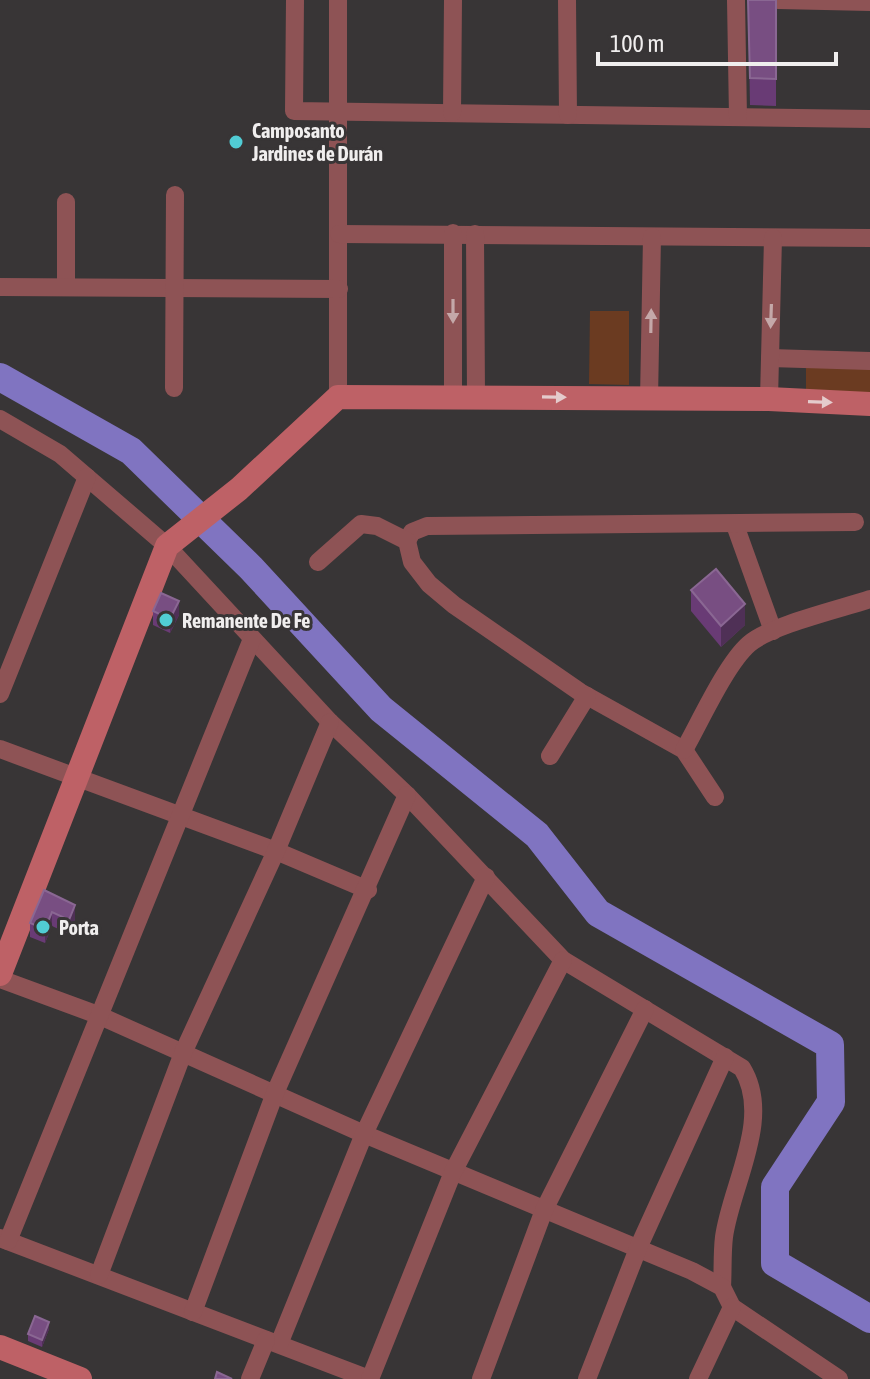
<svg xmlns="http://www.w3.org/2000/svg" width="870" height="1379" viewBox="0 0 870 1379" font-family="'Asap Condensed',sans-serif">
<rect width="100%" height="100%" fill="#383536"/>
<!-- green -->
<g fill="#6b3b21">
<polygon points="590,311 629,311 629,385 589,384"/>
<polygon points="806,366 870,367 870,394 806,393"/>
</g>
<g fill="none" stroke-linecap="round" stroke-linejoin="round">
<!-- river -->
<polyline stroke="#8074c1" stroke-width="28" points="0,377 131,451 251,568 381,709 537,835 598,913 830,1045 831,1102 775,1187 775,1263 870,1319"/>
<!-- street -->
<g stroke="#8e5355" stroke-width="18">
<polyline points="295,0 294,111 870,119"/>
<polyline points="338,0 338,397"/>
<polyline points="567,0 568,115"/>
<polyline points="736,0 738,117"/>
<polyline points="778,0 870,2"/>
<polyline points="452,113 453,0"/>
<polyline points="66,202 66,287"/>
<polyline points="339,234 870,238"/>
<polyline points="475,234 476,396"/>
<polyline points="0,287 339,289"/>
<polyline points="770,358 870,361"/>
<polyline points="174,388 175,195"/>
<polyline points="453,396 453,233"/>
<polyline points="649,399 652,237"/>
<polyline points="769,399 773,238"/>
<path d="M0,419L60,454L167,546L330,722L407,795L563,960L742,1068C773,1118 731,1185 724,1237C722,1253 723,1271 722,1287"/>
<polyline points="735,525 773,631"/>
<polyline points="407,541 412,532 427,526 855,522"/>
<polyline points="318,562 361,524 377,526 407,541 412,562 429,584 454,605 580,692 684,750 715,797"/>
<polyline points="0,694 87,477"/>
<polyline points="0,749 276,851 368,890"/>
<path d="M684,750C700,722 726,664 749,644C771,625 840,609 870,599"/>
<polyline points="550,756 587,696"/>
<polyline points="0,979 98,1015 364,1134 692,1271 722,1287 732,1307 839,1379"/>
<polyline points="0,1238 369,1379"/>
<polyline points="8,1241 252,639"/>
<polyline points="99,1275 183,1053 276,851 330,722"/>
<polyline points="193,1312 275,1093 407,795"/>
<polyline points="279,1344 364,1134 486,877"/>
<polyline points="250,1379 266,1340"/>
<polyline points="370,1379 453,1172 563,960"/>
<polyline points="481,1379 544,1210 645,1009"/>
<polyline points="587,1379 639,1246 725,1057"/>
<polyline points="698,1379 732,1307"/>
</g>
<!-- secondary -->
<g stroke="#be6166" stroke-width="24">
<polyline points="0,974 167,546 239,489 338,397 769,399 870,404"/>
<polyline points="0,1347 80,1379"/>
</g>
</g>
<!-- wall -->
<g fill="#693b75">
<polygon points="748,0 776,0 776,106 750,105"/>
<polygon points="691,590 745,625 721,647 691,611"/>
<polygon points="153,611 179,615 170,633 153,625"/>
<polygon points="44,890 75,919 69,934 52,926 45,943 30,937 30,923"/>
<polygon points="49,1329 42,1347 28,1341 28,1334"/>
</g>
<!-- shaded-wall -->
<g fill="#4f3056">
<polygon points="179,601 179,615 170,633 170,619"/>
<polygon points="745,604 745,625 721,647 721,626"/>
<polygon points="75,905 75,919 69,934 69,920"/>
<polygon points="52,912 52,926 45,943 45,929"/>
<polygon points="49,1322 49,1329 42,1347 42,1340"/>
</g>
<!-- building -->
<g fill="#784e82" stroke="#8a6793" stroke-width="2">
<polygon points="748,0 776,0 776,79 750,78"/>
<polygon points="716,569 745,604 721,626 691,590"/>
<polygon points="161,593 179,601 170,619 153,611"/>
<polygon points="44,890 75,905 69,920 52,912 45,929 30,923"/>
<polygon points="35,1316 49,1322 42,1340 28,1334"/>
<polygon points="217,1372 232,1379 215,1379"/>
</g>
<!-- one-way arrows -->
<defs><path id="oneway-solid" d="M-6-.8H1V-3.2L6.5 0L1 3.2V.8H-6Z" transform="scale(2)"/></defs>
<g fill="#c4a8a9">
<use href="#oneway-solid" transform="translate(453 311) rotate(90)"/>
<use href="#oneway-solid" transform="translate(771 316) rotate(92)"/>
<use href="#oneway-solid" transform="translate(651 321) rotate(-89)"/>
</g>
<g fill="#e4cbcc">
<use href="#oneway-solid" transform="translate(554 397) rotate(1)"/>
<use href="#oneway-solid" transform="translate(820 402) rotate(2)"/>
</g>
<!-- markers -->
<g fill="#51ccd4" stroke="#383536" stroke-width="3">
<circle cx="236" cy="142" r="8"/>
<circle cx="166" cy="620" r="8"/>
<circle cx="43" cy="927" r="8"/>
</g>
<g text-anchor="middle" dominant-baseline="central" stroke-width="6" stroke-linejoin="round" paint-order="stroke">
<!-- poi labels -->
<g font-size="20" font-weight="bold" fill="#f0eeee" stroke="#383536" text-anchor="start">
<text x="252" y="130">Camposanto<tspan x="252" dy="23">Jardines de Durán</tspan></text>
<text x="182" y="620">Remanente De Fe</text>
<text x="59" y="927">Porta</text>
</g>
</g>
<!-- scale -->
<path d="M598 52v12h238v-12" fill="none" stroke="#f0eeee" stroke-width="4"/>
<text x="610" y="52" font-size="24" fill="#f0eeee" stroke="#383536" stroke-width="6" paint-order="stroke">100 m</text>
</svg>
